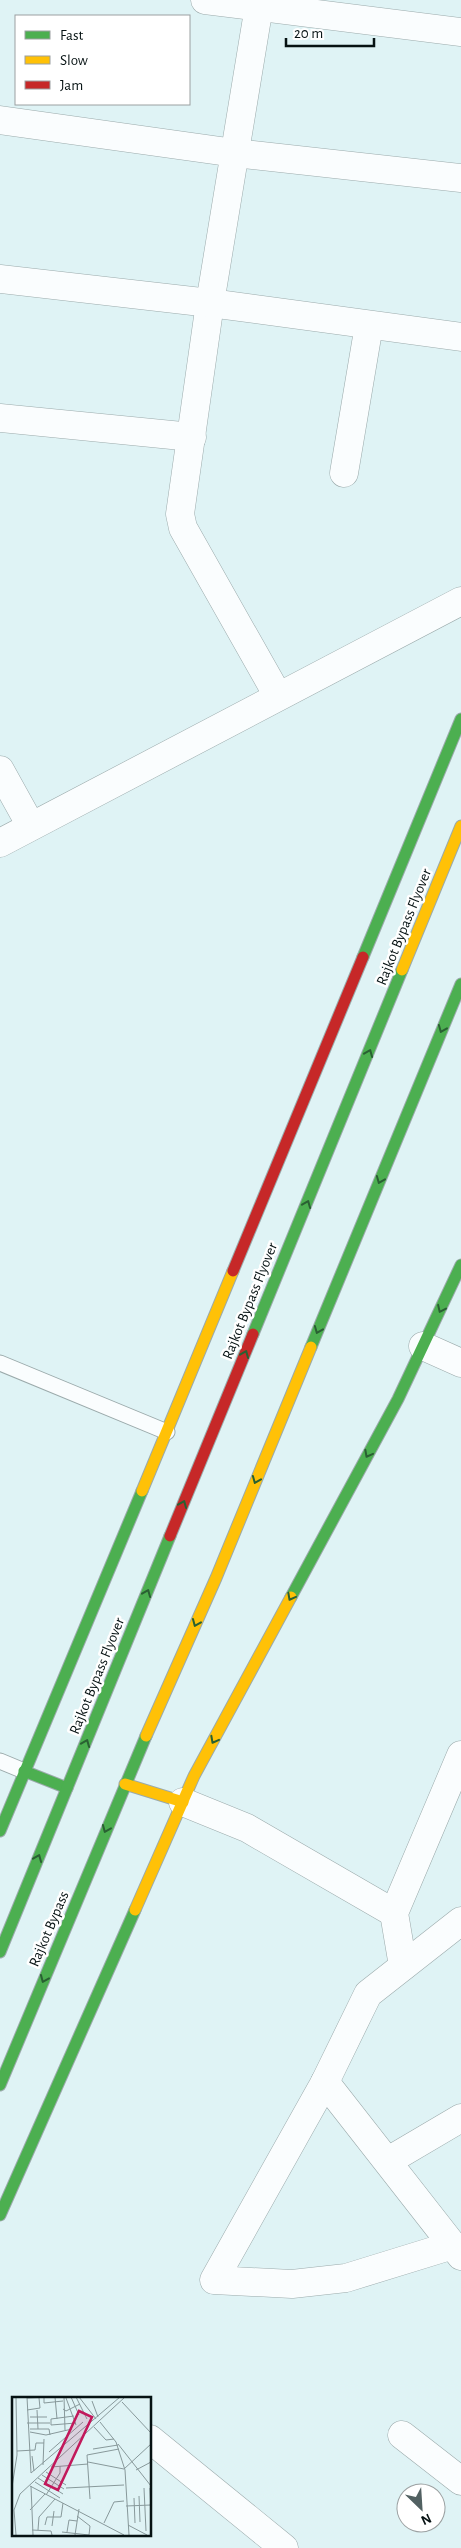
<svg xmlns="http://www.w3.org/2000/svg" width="461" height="2548" viewBox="0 0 461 2548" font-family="'Alegreya Sans',sans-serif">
<rect width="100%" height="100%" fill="#dff3f5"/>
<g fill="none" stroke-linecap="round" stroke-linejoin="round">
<defs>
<g id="lane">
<polyline points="0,1363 167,1432"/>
<polyline points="0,1761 24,1771"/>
</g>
<g id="street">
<polyline points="205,0 461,32"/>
<polyline points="260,0 210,303 180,514 183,528 278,696"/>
<polyline points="0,120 235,153 461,178"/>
<polyline points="0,279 210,303 461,337"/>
<polyline points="0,418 192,437"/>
<polyline points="344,473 369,325"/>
<polyline points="0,770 31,826"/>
<polyline points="0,843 461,601"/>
<polyline points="423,1346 461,1363"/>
<polyline points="183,1802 247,1828 394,1913"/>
<polyline points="403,1966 394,1913 461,1755"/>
<polyline points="325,2082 461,2256"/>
<polyline points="388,2161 461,2118"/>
<polyline points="453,2245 346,2278 292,2284 214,2280 325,2082 368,1994 461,1921"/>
<polyline points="402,2435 461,2481"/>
<polyline points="150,2439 284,2548"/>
</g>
<g id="fast">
<polyline points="363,957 461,719"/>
<polyline points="253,1334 402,970"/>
<polyline points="311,1347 461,984"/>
<polyline points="291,1597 398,1399 461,1265"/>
<polyline points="24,1771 67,1788"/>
<polyline points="0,1831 142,1491"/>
<polyline points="0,1952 170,1536"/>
<polyline points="0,2085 146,1736"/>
<polyline points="0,2215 135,1910"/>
</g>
<g id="slow">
<polyline points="402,970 461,826"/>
<polyline points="142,1491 233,1271"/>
<polyline points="146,1736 216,1578 311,1347"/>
<polyline points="125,1784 183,1802"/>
<polyline points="135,1910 194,1776 291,1597"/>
</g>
<g id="jam">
<polyline points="233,1271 363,957"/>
<polyline points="170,1536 253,1334"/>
</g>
</defs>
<!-- lane casing -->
<use href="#lane" stroke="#9baaab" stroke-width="17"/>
<!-- street casing -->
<use href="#street" stroke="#9baaab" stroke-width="29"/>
<!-- fast casing -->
<use href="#fast" stroke="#9baaab" stroke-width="13"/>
<!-- slow casing -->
<use href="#slow" stroke="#9baaab" stroke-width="13"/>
<!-- jam casing -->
<use href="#jam" stroke="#9baaab" stroke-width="13"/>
<!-- lane -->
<use href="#lane" stroke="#fafdfe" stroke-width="15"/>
<!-- street -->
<use href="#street" stroke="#fafdfe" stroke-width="28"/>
<!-- fast -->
<use href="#fast" stroke="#4caf50" stroke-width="11"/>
<!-- slow -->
<use href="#slow" stroke="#ffc107" stroke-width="11"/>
<!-- jam -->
<use href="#jam" stroke="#c62828" stroke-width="11"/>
</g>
<!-- one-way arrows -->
<defs><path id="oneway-chevron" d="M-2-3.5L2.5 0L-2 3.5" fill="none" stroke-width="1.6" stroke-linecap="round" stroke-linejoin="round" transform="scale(1.25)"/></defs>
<g stroke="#296032">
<use href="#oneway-chevron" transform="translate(442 1029) rotate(112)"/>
<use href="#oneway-chevron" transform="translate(369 1053) rotate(-68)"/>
<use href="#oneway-chevron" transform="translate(380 1180) rotate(112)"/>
<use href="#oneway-chevron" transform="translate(307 1204) rotate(-68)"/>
<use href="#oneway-chevron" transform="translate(441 1309) rotate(115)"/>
<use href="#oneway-chevron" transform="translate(318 1330) rotate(112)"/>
<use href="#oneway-chevron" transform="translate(245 1354) rotate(-68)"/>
<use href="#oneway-chevron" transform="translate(368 1454) rotate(118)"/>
<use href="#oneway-chevron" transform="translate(256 1480) rotate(112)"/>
<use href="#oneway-chevron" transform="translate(183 1504) rotate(-68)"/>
<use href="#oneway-chevron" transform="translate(147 1593) rotate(-68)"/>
<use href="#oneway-chevron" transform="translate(291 1597) rotate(118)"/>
<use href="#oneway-chevron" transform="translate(196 1623) rotate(113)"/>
<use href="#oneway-chevron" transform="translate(214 1740) rotate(118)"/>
<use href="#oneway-chevron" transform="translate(86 1743) rotate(-68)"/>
<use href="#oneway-chevron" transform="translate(106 1829) rotate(113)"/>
<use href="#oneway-chevron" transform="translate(38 1858) rotate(-68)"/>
<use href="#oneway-chevron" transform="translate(44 1979) rotate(113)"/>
</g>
<g text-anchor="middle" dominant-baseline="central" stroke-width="5" stroke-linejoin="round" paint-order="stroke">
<!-- street labels -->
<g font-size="15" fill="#061213" stroke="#fff">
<text transform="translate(404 927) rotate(-68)">Rajkot Bypass Flyover</text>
<text transform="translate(250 1301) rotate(-68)">Rajkot Bypass Flyover</text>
<text transform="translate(97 1676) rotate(-68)">Rajkot Bypass Flyover</text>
<text transform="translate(49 1929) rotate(-67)">Rajkot Bypass</text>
</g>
</g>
<!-- overview -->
<g transform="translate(12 2397)">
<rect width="139" height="139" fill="#dff3f5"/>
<path fill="none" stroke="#88999b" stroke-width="1" d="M15,0L19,76L108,0M43,0L45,22M52,0L53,33M59,0L67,18M64,0L75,22M67,0L84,22M15,1L39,0M32,1V6L51,4M54,1L64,28M80,4L86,20M110,5L139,36M51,12L54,14L68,7M15,13L28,11L27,1M25,13L26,32M62,19L39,22V28L64,26M18,20H35M88,25L104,45L113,73L117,138M15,26H38M82,30L94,43L102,42M18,32H37L38,38M18,35L34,38L60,32M106,47L139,89M81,52L106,48M5,54L23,53L24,46H32M37,55L71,25M20,59L22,74M76,65L112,72M31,68L32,42M39,70L76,67M112,72L139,47M124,73L139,65M34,75L54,88M30,78L52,92M26,81L51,97M23,85L48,101M18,89L112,138M19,89L21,138M0,90L5,58L4,0M54,91L112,88M132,91L134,134M138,91L139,115M34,98L48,76V69M127,99L128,125M122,101L123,126M78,102L75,58L107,52M114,109L139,108M18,113L33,97M92,126L102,105L112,104M33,128L35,120H49L51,106M116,128L135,138M40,129L42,114M20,133L39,134L40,138M26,133L27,120L43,102M50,135L77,138L78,129L65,119M55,135L57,123L65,124M4,138L2,113L8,97L113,0M63,138L67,112"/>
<path fill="#c2185b" fill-opacity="0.15" stroke="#c2185b" stroke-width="2.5" d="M67,14L80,20L46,93L33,87Z"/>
<rect width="139" height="139" fill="none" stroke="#061213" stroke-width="2.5"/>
</g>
<!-- legend -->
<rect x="15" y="15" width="175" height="90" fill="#ffffff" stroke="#9ba0a1"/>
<rect x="25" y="31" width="25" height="8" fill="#4caf50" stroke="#9ba0a1"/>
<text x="60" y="40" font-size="15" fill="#061213">Fast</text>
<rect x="25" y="56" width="25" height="8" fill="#ffc107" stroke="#9ba0a1"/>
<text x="60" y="65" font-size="15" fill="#061213">Slow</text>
<rect x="25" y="81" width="25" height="8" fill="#c62828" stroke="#9ba0a1"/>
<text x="60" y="90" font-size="15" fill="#061213">Jam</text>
<!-- north arrow -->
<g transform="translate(421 2508) rotate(155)"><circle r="24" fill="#ffffff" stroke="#9ba0a1"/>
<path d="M0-4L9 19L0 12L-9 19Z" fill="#526162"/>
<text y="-8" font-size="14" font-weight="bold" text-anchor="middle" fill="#061213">N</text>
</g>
<!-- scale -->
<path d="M286 38v8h88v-8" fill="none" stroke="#061213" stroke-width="2.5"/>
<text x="294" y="38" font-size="15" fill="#061213" stroke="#ffffff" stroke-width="4" paint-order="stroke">20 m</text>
</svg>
